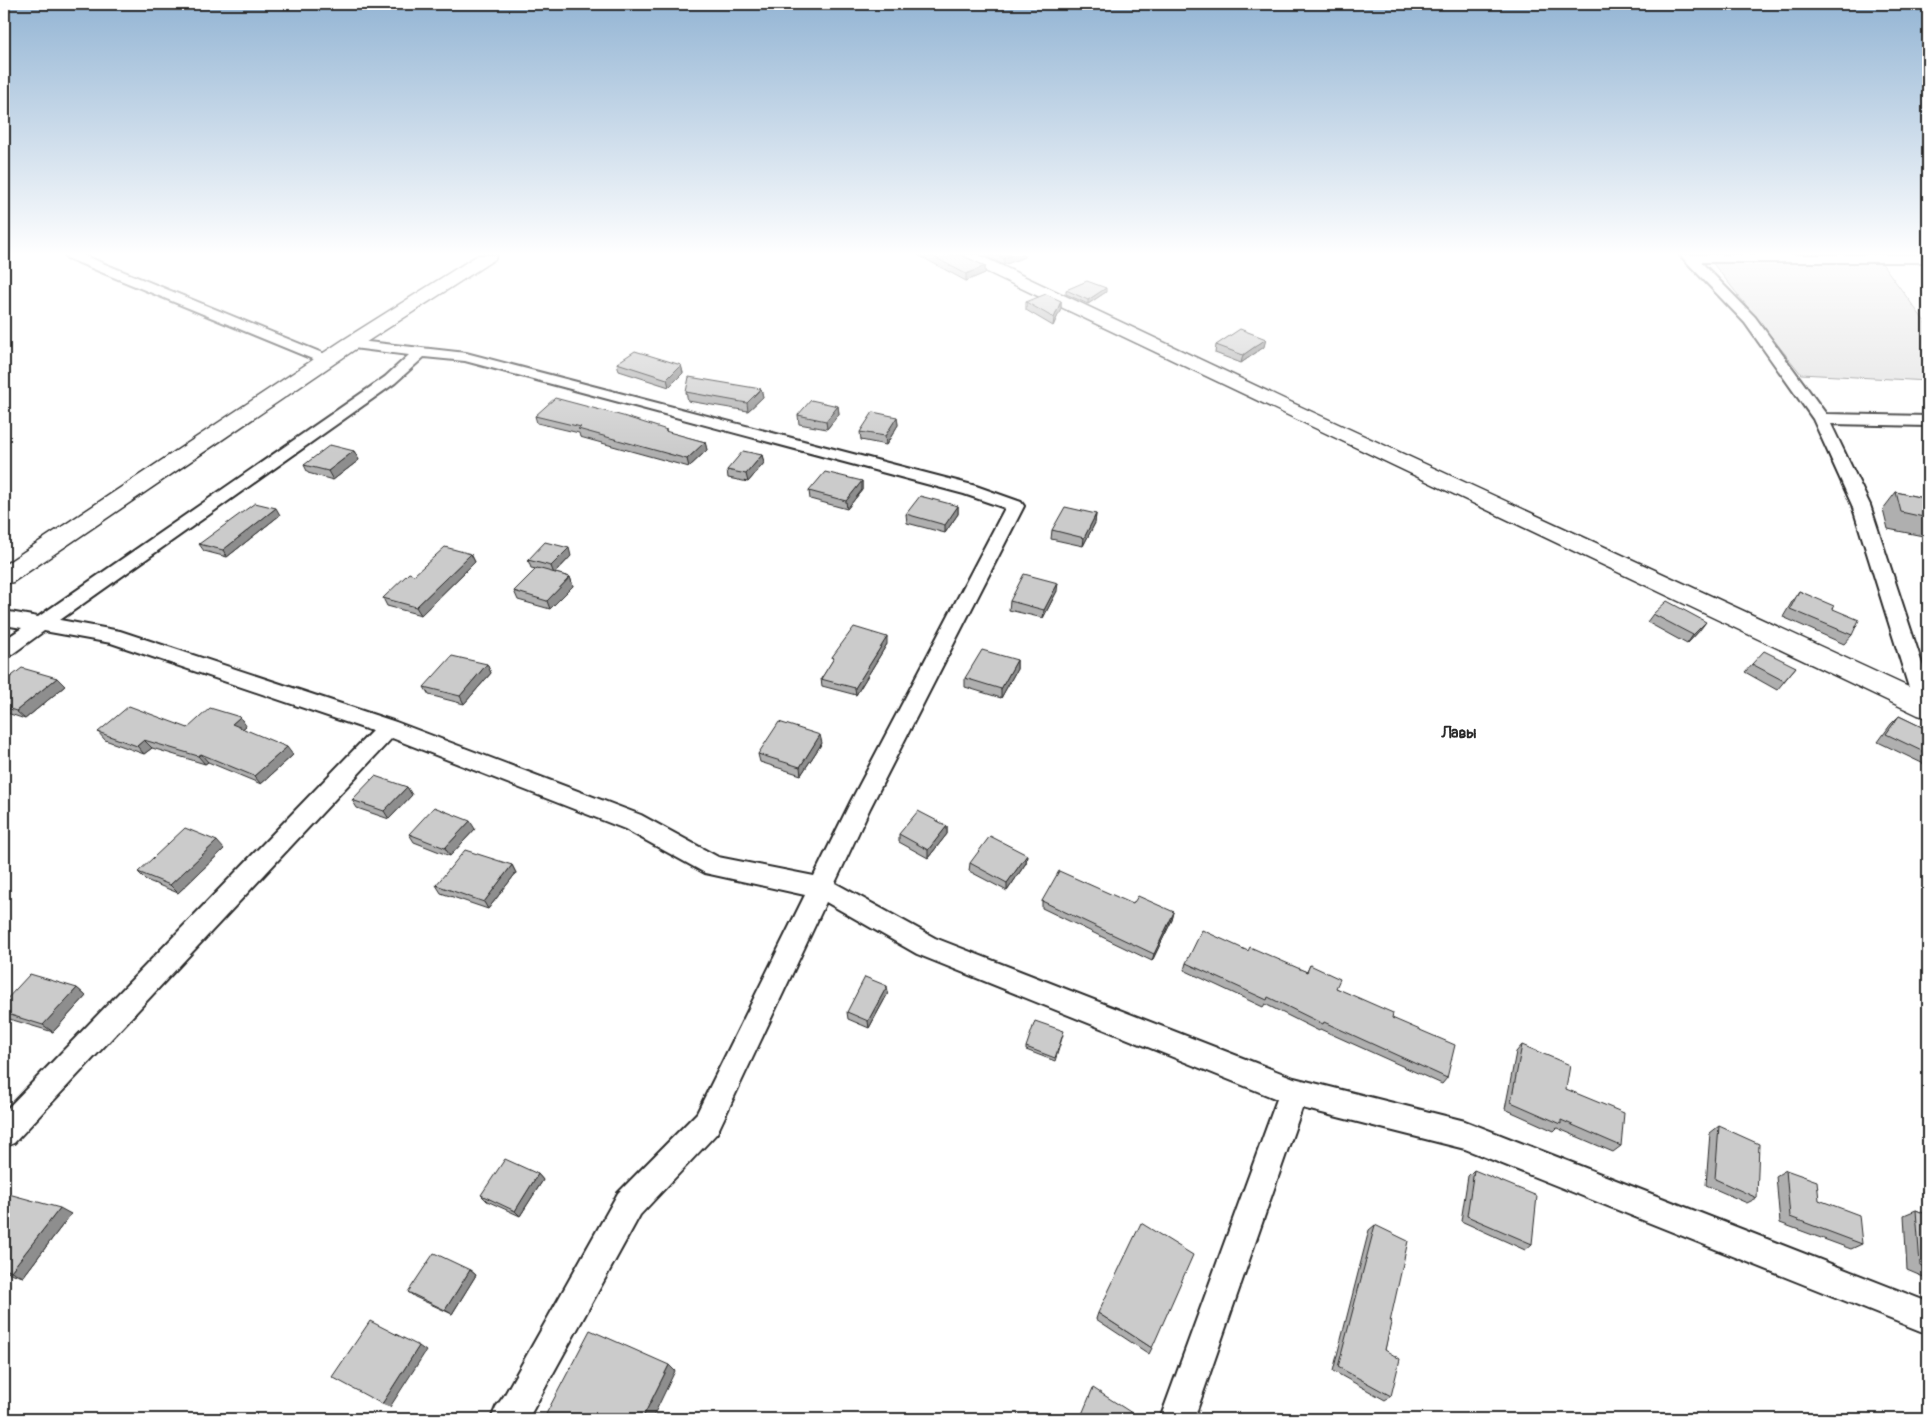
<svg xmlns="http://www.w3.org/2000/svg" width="1932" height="1423" viewBox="0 0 1932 1423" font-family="Pangolin,sans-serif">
<rect width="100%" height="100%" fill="#fff"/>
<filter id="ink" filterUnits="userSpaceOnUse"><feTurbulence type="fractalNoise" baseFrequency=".02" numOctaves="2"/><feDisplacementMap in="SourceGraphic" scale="10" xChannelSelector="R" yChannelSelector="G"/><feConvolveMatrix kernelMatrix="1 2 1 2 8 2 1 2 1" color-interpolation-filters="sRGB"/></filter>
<g filter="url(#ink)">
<!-- green -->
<polygon fill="#e0e0e0" stroke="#868686" points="1711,261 1881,262 1928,326 1928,381 1801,374"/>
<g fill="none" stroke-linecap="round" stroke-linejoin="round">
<defs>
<g id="minor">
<polygon points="65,255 83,255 332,357 334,360 332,363 322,363 67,258"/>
<polygon points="1680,255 1928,255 1928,262 1701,262 1755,317 1826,414 1928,416 1928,426 1831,424 1870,505 1928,682 1928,714 1919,713 1915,707 1852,505 1813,419 1745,323"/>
<path d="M350,340L466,353L976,486L1021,502L1024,506L870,808L835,883L935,938L1294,1078L1465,1121L1928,1302V1334L1465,1149L1302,1108L1194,1419H1160L1277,1099L917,954L826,902L717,1133L640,1215L528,1419H491L496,1407L504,1396L618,1193L697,1113L805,895L705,873L625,829L392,738L14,1143L4,1147V1112L372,731L111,643L44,631L11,655L4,657V640L22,628L4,625V611L38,617L385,377L409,355L345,347L343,344L345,341ZM424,357L465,361L964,494L1005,508L851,801L814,876L718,857L641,815L396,722L120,631L60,620L395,383Z"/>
</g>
<polygon id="tertiary" points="958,255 979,255 1284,399 1928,696 1928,718 1918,715 960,259"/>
<polygon id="secondary" points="478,255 497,255 495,259 357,348 13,582 4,584 4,565 343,340"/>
</defs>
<!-- minor casing -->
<use href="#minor" stroke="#2b2b2b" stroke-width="4"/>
<!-- tertiary casing -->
<use href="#tertiary" stroke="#2b2b2b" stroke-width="3"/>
<!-- secondary casing -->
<use href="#secondary" stroke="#2b2b2b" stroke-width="3"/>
<!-- minor -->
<use href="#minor" fill="#fff" fill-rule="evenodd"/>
<!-- tertiary -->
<use href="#tertiary" fill="#fff" fill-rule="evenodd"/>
<!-- secondary -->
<use href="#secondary" fill="#fff" fill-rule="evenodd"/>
</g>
<!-- wall -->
<g fill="#afafaf" stroke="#2b2b2b">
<polygon points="918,255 961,255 985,266 985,273 966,281"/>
<polygon points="983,255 1024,255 1024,257 1004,265"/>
<polygon points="1066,290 1106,292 1088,304 1066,294"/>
<polygon points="1061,301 1061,309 1053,326 1026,310 1026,302"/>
<polygon points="1216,345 1264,347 1241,363 1215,353"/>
<polygon points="617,363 681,365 683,373 669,387 619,371"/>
<polygon points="761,389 763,397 748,411 688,401 686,392"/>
<polygon points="838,406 839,414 827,429 799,424 798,415"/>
<polygon points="535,416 667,432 705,442 707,450 689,467 580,437 579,433 537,423"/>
<polygon points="897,417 898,425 886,445 861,440 860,432"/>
<polygon points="354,451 359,460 333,480 308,473 304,465"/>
<polygon points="762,455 764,463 748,482 728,478 727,470"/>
<polygon points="862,481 862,490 847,509 810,499 809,491"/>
<polygon points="1896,492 1928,499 1928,537 1888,529 1883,509"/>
<polygon points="958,506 958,514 945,533 907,523 906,514"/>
<polygon points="1096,514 1095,523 1083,546 1051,539 1052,530"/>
<polygon points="280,515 227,557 204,551 199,544"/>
<polygon points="471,554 475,562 421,615 387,606 383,598 414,575"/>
<polygon points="571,556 555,573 570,577 573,586 550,609 518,600 514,591 536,569 531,568 528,560"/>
<polygon points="1057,591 1043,618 1009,610 1010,601"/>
<polygon points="1799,591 1833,609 1852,635 1844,644 1783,617 1793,600"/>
<polygon points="1653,614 1700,630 1687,644 1647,622"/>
<polygon points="887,644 856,695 822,686 821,679 833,660 832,657"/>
<polygon points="1017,660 1017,669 1001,698 965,687 965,678"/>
<polygon points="487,664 491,673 464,704 429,695 424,687"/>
<polygon points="1752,664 1796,667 1777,690 1745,672"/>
<polygon points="57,678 65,686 25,719 4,712 4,682"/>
<polygon points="1899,716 1928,730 1928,766 1878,742 1891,724"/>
<polygon points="240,717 246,726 242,729 293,755 261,784 208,762 205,764 152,748 144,754 105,740 98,732 188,728"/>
<polygon points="822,743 801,775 760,762 758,754"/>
<polygon points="407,787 412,795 389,819 357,808 352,800"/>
<polygon points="947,826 947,834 928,858 899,842 899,834"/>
<polygon points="475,829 450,856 414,842 409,834"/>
<polygon points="224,849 178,893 146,880 138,872"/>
<polygon points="1027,855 1026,863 1007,891 969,871 970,863"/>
<polygon points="512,865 516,873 488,909 441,893 436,885"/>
<polygon points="1042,901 1133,904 1174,912 1172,920 1152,961 1042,908"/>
<polygon points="1248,951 1307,972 1310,965 1336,988 1392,1018 1447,1078 1442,1084 1320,1029 1319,1031 1265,1004 1263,1007 1184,970 1186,963"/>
<polygon points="77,988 86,996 53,1032 6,1018 4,1016 4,1002"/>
<polygon points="888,993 869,1028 848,1019 847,1012"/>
<polygon points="1063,1035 1055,1061 1026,1050 1026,1047"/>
<polygon points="1522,1045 1566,1089 1621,1146 1613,1152 1557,1128 1554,1131 1505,1109 1516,1052"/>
<polygon points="1719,1126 1757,1198 1747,1203 1706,1185 1710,1133"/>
<polygon points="1474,1170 1532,1244 1525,1250 1461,1221 1468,1176"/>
<polygon points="1786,1170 1819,1200 1862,1244 1851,1249 1780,1223 1776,1176"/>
<polygon points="538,1174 543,1180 520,1216 487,1201 481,1195"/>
<polygon points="4,1195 71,1214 23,1277 4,1271"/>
<polygon points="1916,1210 1928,1215 1928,1279 1907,1270 1904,1215"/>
<polygon points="1375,1225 1390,1322 1385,1350 1391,1396 1385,1400 1333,1371 1369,1230"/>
<polygon points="470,1270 476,1275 452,1314 415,1297 408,1292"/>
<polygon points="1098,1313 1152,1348 1149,1354 1096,1319"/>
</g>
<!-- shaded-wall -->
<g fill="#8e8e8e" stroke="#2b2b2b">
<polygon points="1013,255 1024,255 1024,257 1004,265 1004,258"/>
<polygon points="985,266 985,273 966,281 966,274"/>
<polygon points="1106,288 1106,292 1088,304 1088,300"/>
<polygon points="1061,301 1061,309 1053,326 1054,318"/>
<polygon points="1266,339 1264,347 1241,363 1243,355"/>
<polygon points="681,365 683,373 669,387 667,379"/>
<polygon points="761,389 763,397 748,411 747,403"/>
<polygon points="838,406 839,414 827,429 826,421"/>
<polygon points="897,417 898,425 886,445 885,436"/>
<polygon points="705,442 707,450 689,467 687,459"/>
<polygon points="354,451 359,460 333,480 328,471"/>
<polygon points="762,455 764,463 748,482 746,474"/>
<polygon points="862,481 862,490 847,509 846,501"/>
<polygon points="958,506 958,514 945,533 945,525"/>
<polygon points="276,508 280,515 227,557 223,550"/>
<polygon points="1096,514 1095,523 1083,546 1084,538"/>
<polygon points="569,548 571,556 554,574 551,566"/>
<polygon points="471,554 475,562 421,615 416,607"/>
<polygon points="570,577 573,586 550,609 547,601"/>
<polygon points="1058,583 1057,591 1043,618 1044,610"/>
<polygon points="1706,622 1700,630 1687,644 1693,635"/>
<polygon points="887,637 887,644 856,695 855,688"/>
<polygon points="1017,660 1017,669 1001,698 1001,689"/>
<polygon points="487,664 491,673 464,704 460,696"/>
<polygon points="57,678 65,686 25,719 16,711"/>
<polygon points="240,717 246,726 238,733 232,724"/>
<polygon points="820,735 822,743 801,775 800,767"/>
<polygon points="144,740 152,748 144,754 137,746"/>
<polygon points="287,747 293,755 261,784 254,776"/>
<polygon points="201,754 208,762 205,764 198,756"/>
<polygon points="407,787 412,795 389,819 384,811"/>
<polygon points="470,821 475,829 450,856 445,848"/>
<polygon points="947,826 947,834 928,858 928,850"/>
<polygon points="217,841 224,849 178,893 170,885"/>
<polygon points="1027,855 1026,863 1007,891 1007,883"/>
<polygon points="512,865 516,873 488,909 484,902"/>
<polygon points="1174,912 1172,920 1152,961 1154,954"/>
<polygon points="887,986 888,993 869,1028 868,1021"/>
<polygon points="77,988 86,996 53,1032 43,1025"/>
<polygon points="538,1174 543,1180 520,1216 515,1211"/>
<polygon points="60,1208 71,1214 23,1277 11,1271"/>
<polygon points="470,1270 476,1275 452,1314 445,1310"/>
<polygon points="419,1346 426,1351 390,1407 382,1404"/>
<polygon points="669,1365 675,1371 652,1419 642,1419"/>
</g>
<!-- building -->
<g fill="#cbcbcb" stroke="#2b2b2b">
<polygon points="930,255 961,255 985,266 966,274"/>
<polygon points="997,255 1013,255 1004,258"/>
<polygon points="1087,281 1106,288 1088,300 1066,290"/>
<polygon points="1046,294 1061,301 1054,318 1026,302"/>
<polygon points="1240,329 1266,339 1243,355 1216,345"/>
<polygon points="635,351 681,365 667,379 617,363"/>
<polygon points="689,377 761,389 747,403 686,392"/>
<polygon points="555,398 623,416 667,430 665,431 705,442 687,459 578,429 581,427 535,416"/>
<polygon points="811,400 838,406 826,421 798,415"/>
<polygon points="873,412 897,417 885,436 860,432"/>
<polygon points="330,445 354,451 328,471 304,465"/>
<polygon points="743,451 762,455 746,474 727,470"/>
<polygon points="825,472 862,481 846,501 809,491"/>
<polygon points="1896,492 1928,499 1928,518 1901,512"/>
<polygon points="920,496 958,506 945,525 906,514"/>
<polygon points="255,503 276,508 223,550 199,544"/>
<polygon points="1065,507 1096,514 1084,538 1052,530"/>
<polygon points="545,542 569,548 551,566 528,560"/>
<polygon points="445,547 471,554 416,607 383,598 409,573 414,575"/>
<polygon points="537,568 570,577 547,601 514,591"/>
<polygon points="1024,574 1058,583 1044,610 1010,601"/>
<polygon points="1799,591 1834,606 1833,609 1859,620 1852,635 1790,609"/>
<polygon points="1667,601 1706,622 1693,635 1653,614"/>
<polygon points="854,627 887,637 855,688 821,679 834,658 832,657"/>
<polygon points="982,650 1017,660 1001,689 965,678"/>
<polygon points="1764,651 1796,667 1784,681 1752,664"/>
<polygon points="452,656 487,664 460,696 424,687"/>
<polygon points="22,668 57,678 16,711 4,707 4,682"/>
<polygon points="129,706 188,728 210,708 240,717 232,724 287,747 254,776 201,754 198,756 144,740 137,746 98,732"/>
<polygon points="1899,716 1928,730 1928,754 1886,734"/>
<polygon points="779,722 820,735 800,767 758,754"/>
<polygon points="375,776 407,787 384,811 352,800"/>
<polygon points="434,807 470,821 445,848 409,834"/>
<polygon points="918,811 947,826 928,850 899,834"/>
<polygon points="185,828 217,841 170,885 138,872"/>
<polygon points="990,836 1027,855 1007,883 970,863"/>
<polygon points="465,850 512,865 484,902 436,885"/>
<polygon points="1059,871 1133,904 1138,896 1174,912 1154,954 1042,901"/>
<polygon points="1202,930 1248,951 1250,947 1307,972 1310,965 1340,979 1336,988 1393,1013 1392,1018 1455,1045 1447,1078 1324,1022 1323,1024 1268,997 1267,1000 1186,963"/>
<polygon points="30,974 77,988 43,1025 4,1013 4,1002"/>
<polygon points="865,977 887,986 868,1021 847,1012"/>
<polygon points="1035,1021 1064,1031 1055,1058 1026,1047"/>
<polygon points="1522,1045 1570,1065 1566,1089 1624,1113 1621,1146 1561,1120 1561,1124 1511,1102"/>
<polygon points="1719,1126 1759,1144 1757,1198 1715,1179"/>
<polygon points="505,1159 538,1174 515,1211 481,1195"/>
<polygon points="1474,1170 1537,1196 1532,1244 1467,1216"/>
<polygon points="1786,1170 1817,1181 1819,1200 1859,1215 1862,1244 1790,1217"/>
<polygon points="5,1193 60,1208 11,1271 4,1269 4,1195"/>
<polygon points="1916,1210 1928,1215 1928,1269 1920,1265"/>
<polygon points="1141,1223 1193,1255 1152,1348 1098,1313"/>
<polygon points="1375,1225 1408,1241 1390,1322 1391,1323 1385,1350 1400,1359 1391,1396 1338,1367"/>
<polygon points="434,1253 470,1270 445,1310 408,1292"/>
<polygon points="370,1321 419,1346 382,1404 332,1377"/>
<polygon points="590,1330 669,1365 642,1419 558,1419 546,1414"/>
<polygon points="1093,1388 1135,1415 1133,1419 1080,1419"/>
</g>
</g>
<!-- sky -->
<linearGradient id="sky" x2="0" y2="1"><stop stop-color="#94b5d4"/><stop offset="0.56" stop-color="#fff"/><stop offset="1" stop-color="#fff" stop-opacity="0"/></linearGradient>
<rect width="1932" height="454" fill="url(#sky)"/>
<g text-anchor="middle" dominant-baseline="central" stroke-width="4" stroke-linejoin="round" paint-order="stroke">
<!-- quarter labels -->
<g font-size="16" font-weight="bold" fill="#2b2b2b" stroke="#fff">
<text x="1459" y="733">Лавы</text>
</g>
</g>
<!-- margin -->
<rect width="1932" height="1423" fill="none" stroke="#fff" stroke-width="20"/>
<rect x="10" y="10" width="1912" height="1403" fill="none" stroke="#2b2b2b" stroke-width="2" filter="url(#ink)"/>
</svg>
